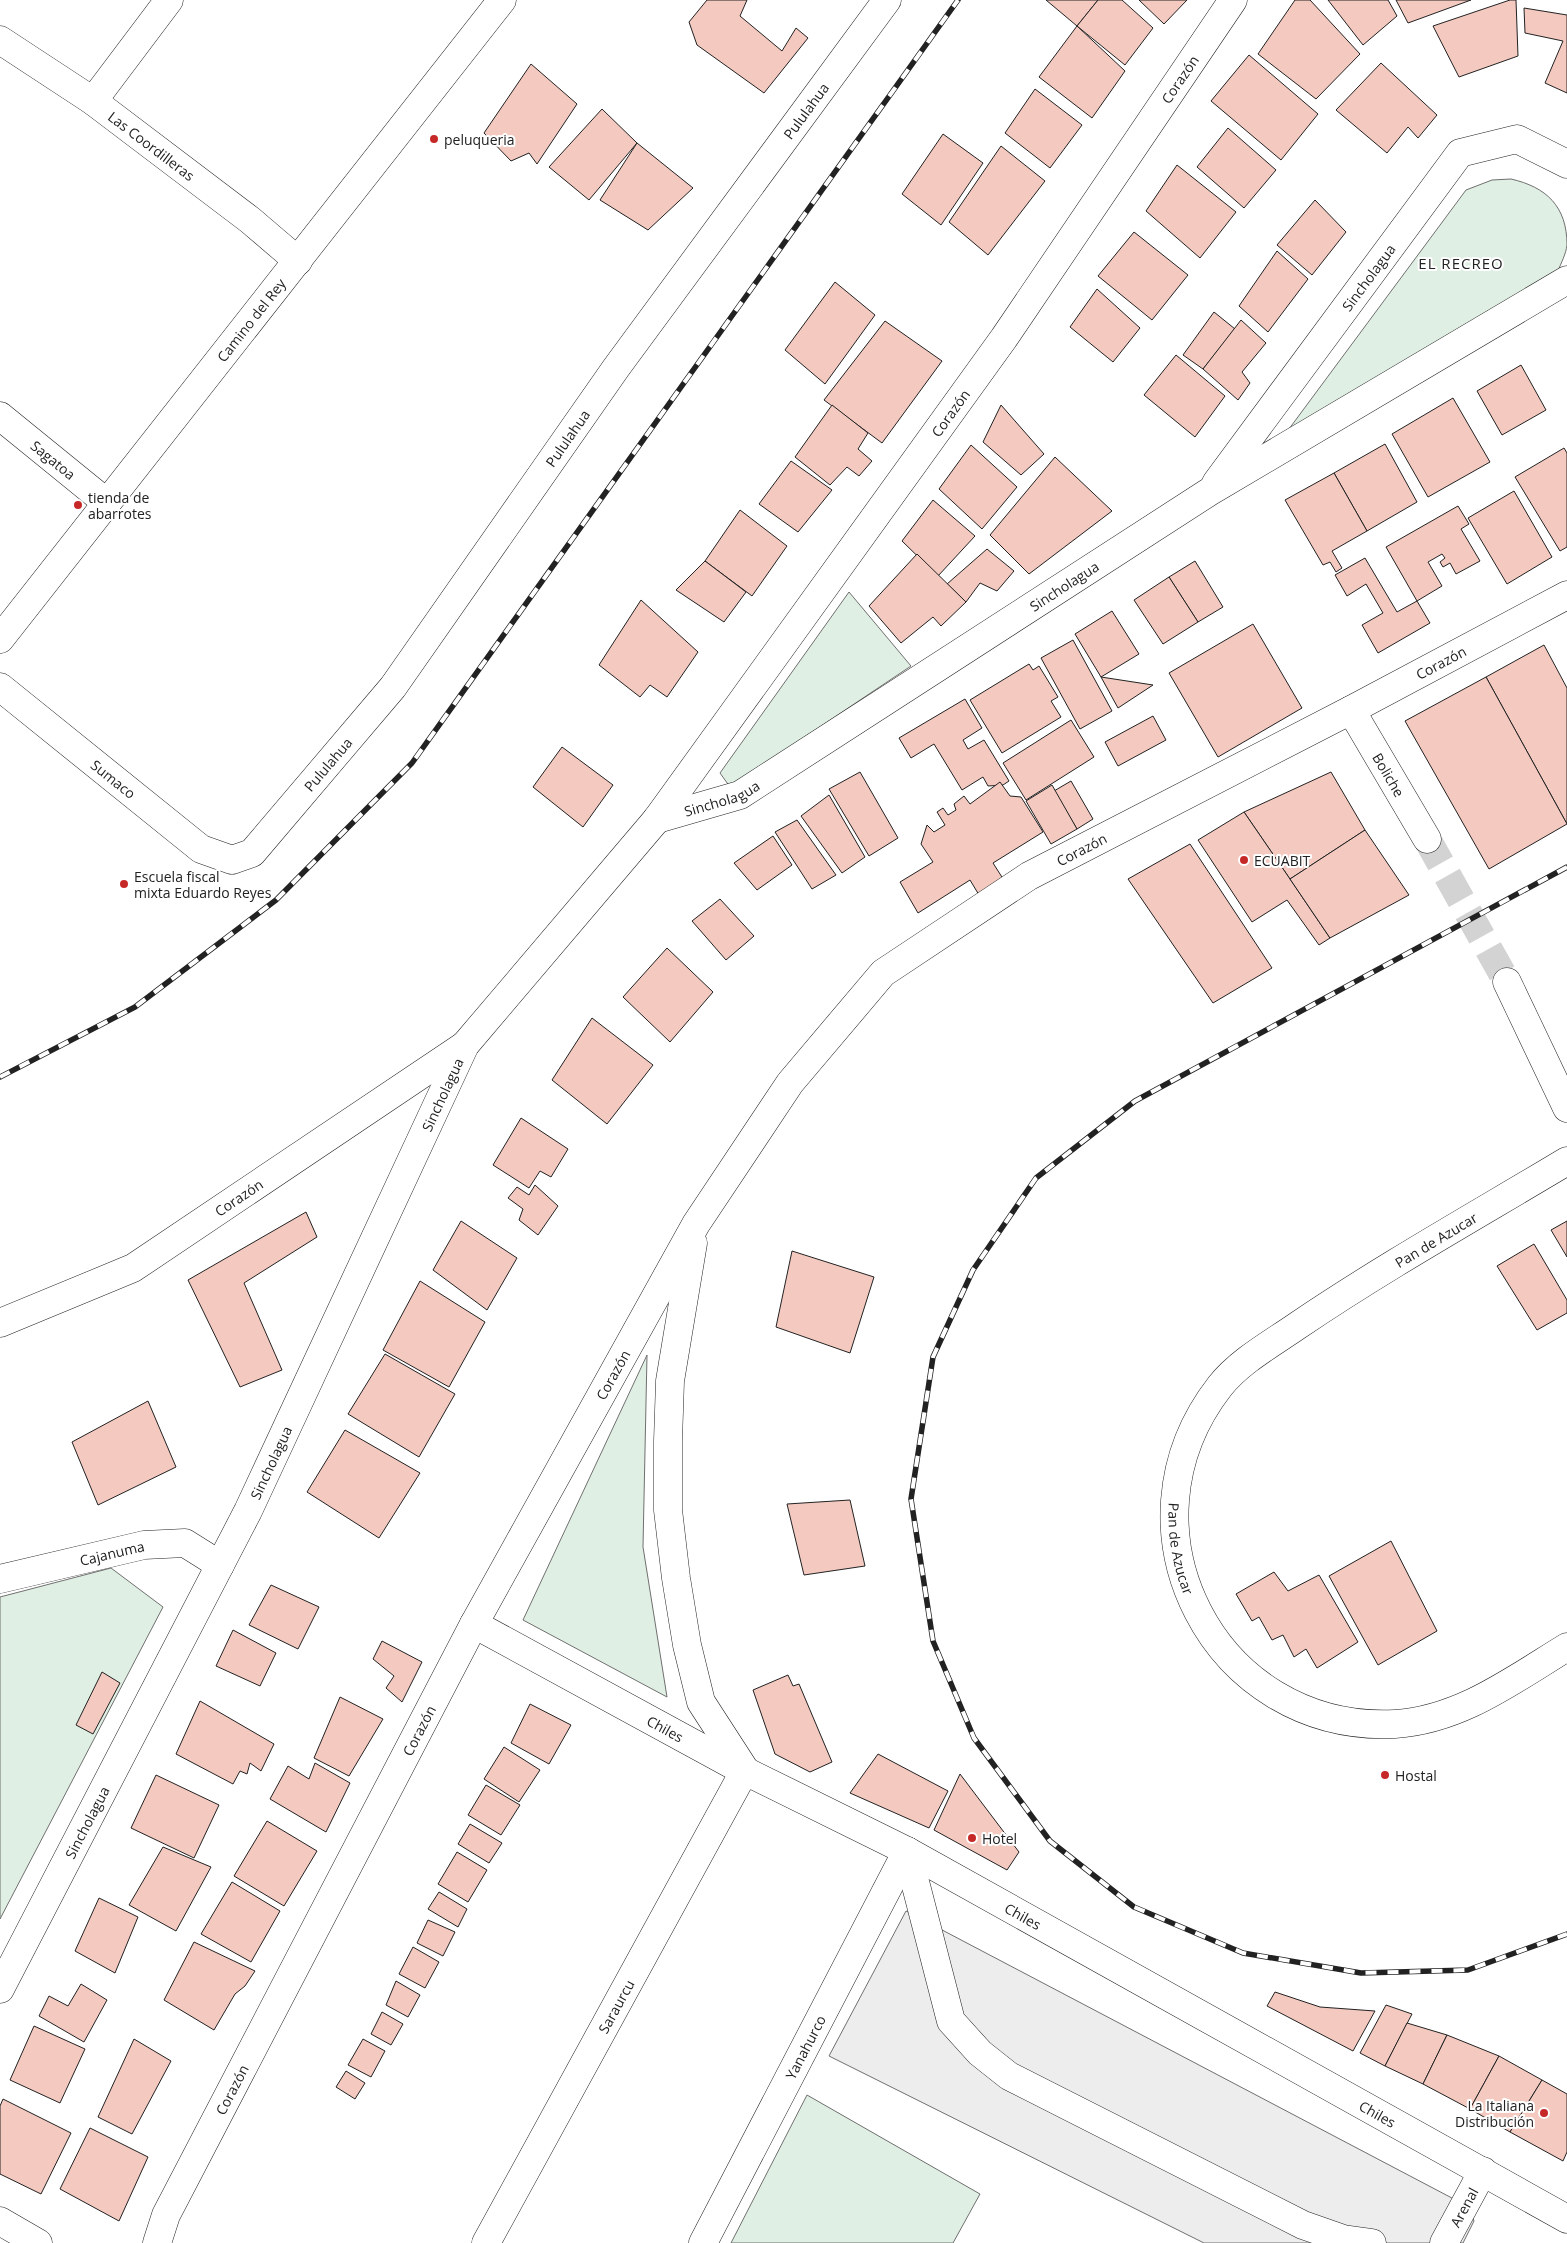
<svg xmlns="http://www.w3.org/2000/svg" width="1567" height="2243" viewBox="0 0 1567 2243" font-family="'Open Sans',sans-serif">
<rect width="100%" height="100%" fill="#fff"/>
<!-- green -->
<g fill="#e0efe3" stroke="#6f6f6f">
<path d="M1511,179C1546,187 1567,206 1567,245C1566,254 1561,263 1558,271L1286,433L1466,190L1492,180Z"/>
<polygon points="849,592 911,666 730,787 720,773"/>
<polygon points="647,1355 643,1547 667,1697 523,1620"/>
<polygon points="111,1568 163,1607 0,1919 0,1597"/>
<polygon points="807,2095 980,2194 953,2243 731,2243"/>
</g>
<!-- parking -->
<polygon fill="#ededed" stroke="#6f6f6f" points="906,1911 1469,2207 1474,2221 1463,2243 1204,2243 829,2056"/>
<!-- building -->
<g fill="#f3c9c0" stroke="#222">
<polygon points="707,0 747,0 740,16 782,51 796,28 808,38 764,93 697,45 689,22"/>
<polygon points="1046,0 1098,0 1077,26"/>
<polygon points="1098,0 1122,0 1153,28 1125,65 1077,26"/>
<polygon points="1139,0 1187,0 1164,24"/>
<polygon points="1295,0 1310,0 1360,54 1316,99 1258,54"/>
<polygon points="1328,0 1388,0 1397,16 1363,45"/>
<polygon points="1396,0 1471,0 1408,23"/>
<polygon points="1510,0 1516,0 1518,56 1459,77 1433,26"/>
<polygon points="1524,8 1567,15 1567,93 1545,83 1563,41 1525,33"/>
<polygon points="1077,26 1125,71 1092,118 1039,77"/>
<polygon points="1249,55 1318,114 1281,160 1211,101"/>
<polygon points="1381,63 1437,115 1418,138 1408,127 1387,153 1336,110"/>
<polygon points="531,64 577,104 537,164 529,153 511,161 484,133"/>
<polygon points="1035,89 1082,125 1050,168 1005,133"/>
<polygon points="602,109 637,143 589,200 549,167"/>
<polygon points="1228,128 1276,170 1244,208 1197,167"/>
<polygon points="943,134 983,163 941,225 902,194"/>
<polygon points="637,143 693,188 648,230 600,200"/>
<polygon points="1001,146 1045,181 988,255 949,222"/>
<polygon points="1177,165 1236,212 1200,258 1146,211"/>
<polygon points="1315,200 1346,232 1312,275 1277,245"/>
<polygon points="1134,232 1188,275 1152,320 1098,276"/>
<polygon points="1277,251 1308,279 1268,332 1239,306"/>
<polygon points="835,282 875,315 825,384 785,350"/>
<polygon points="1097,289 1140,328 1113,362 1070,327"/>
<polygon points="1214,312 1235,329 1203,369 1183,355"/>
<polygon points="1241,320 1266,343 1242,372 1250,383 1238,400 1203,369"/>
<polygon points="885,321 942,361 882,443 824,400"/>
<polygon points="1176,355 1225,396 1195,437 1144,395"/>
<polygon points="1521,365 1546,410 1502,435 1477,391"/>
<polygon points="1453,398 1490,462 1428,497 1392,434"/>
<polygon points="832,405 868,433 858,449 872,461 859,476 847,467 830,485 795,457"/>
<polygon points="1001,405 1044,454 1021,475 983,442"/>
<polygon points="1385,444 1417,502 1367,531 1334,473"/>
<polygon points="971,445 1017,487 982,529 939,489"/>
<polygon points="1564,448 1567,453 1567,547 1560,551 1515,477"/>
<polygon points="1055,457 1112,511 1029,574 990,535"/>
<polygon points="791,461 832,490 798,532 759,504"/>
<polygon points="1334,473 1367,531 1332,551 1342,568 1336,572 1330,562 1323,565 1285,500"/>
<polygon points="1514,491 1552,557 1507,584 1468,518"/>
<polygon points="933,500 975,536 938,576 902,541"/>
<polygon points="1458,506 1469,524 1461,529 1480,561 1456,574 1450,563 1443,567 1440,562 1445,558 1442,554 1428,562 1442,586 1417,601 1386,547"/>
<polygon points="740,510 787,546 752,596 705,561"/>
<polygon points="987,549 1014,571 997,591 980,583 966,602 947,584"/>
<polygon points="917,554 966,602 941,626 933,617 901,643 869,606"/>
<polygon points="1365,558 1397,612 1417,601 1430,623 1378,653 1362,625 1383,613 1366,584 1347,596 1335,575"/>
<polygon points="705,561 746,592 724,622 676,590"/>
<polygon points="1195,561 1223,607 1198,622 1169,577"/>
<polygon points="1169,577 1198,622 1163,644 1134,600"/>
<polygon points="641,600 698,652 667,697 650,685 640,697 599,665"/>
<polygon points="1112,611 1139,654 1101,677 1075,634"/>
<polygon points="1253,624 1302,708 1218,757 1169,673"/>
<polygon points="1073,640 1112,711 1080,729 1041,658"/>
<polygon points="1544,645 1567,688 1567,824 1486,677"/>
<polygon points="1029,664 1033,670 1039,666 1058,697 1051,701 1061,717 1002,753 970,700"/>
<polygon points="1101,677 1153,685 1118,708"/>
<polygon points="1486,677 1567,824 1489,869 1405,721"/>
<polygon points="965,699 982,728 963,740 968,749 984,740 1009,781 1003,785 988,786 983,777 962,790 934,744 911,758 899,738"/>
<polygon points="1153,716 1166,740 1118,766 1105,742"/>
<polygon points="1071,720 1094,757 1026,800 1003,763"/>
<polygon points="562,747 613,785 583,827 533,787"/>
<polygon points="860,772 898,838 869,856 829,789"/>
<polygon points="1331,772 1365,830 1290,879 1244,812"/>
<polygon points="1071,781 1093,819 1077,829 1054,791"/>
<polygon points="1000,782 1010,796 1021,797 1043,832 993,863 1007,885 982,900 970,880 918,913 900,882 933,862 921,844 927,825 934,832 945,825 937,812 943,808 948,815 956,810 954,804 964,796 970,804"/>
<polygon points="1052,785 1077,829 1051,844 1026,801"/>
<polygon points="829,795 865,857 842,873 801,816"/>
<polygon points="1244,812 1290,879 1330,938 1319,945 1287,900 1252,922 1198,840"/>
<polygon points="797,820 836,875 812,889 775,832"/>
<polygon points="1365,830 1409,895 1330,938 1290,879"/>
<polygon points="773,836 792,865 757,890 734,863"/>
<polygon points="1190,844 1272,968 1213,1003 1128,879"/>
<polygon points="720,899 754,936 726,960 692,921"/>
<polygon points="667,948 713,992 670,1042 623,997"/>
<polygon points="592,1018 653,1065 607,1124 552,1080"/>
<polygon points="521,1118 568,1149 551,1177 540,1171 529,1188 493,1165"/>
<polygon points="535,1185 558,1206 538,1235 519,1220 523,1209 508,1198 517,1187 529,1195"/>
<polygon points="306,1212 317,1237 244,1283 282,1370 240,1387 188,1280"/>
<polygon points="461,1221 517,1258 487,1310 433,1270"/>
<polygon points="1567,1221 1567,1257 1551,1230"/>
<polygon points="1534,1244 1567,1300 1567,1313 1537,1330 1497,1266"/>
<polygon points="792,1251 874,1277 850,1353 776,1327"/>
<polygon points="420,1281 485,1322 449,1387 383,1350"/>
<polygon points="385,1354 455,1394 419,1457 348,1414"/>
<polygon points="148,1401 176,1467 98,1505 72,1442"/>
<polygon points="345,1430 420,1473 379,1538 307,1492"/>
<polygon points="850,1500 865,1566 804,1575 787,1504"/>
<polygon points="1391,1541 1437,1631 1378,1665 1329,1576"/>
<polygon points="1274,1572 1288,1591 1319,1575 1358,1642 1317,1668 1306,1649 1294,1657 1283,1635 1272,1640 1259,1617 1252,1621 1236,1594"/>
<polygon points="271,1585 319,1607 298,1649 249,1625"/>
<polygon points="233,1630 276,1653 260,1686 216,1666"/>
<polygon points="382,1641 422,1662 402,1702 386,1688 394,1676 373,1659"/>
<polygon points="102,1672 120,1683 93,1734 76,1725"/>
<polygon points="788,1675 793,1686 799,1684 832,1762 810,1772 775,1754 753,1690"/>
<polygon points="340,1697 383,1719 349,1776 314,1758"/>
<polygon points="200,1701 274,1744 261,1771 250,1763 247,1774 240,1771 233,1784 176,1754"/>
<polygon points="530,1704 571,1725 549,1764 511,1743"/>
<polygon points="504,1747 540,1770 519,1802 484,1779"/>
<polygon points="878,1754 948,1791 929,1828 850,1793"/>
<polygon points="315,1763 350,1783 326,1832 270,1799 288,1766 309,1779"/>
<polygon points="960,1774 1019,1852 1007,1870 934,1830"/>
<polygon points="156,1775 219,1805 194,1858 131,1828"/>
<polygon points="486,1785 520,1805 501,1835 468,1815"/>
<polygon points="267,1821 317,1851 284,1906 234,1876"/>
<polygon points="470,1824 502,1843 489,1863 458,1844"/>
<polygon points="163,1847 211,1867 176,1931 129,1905"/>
<polygon points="457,1852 487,1870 468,1902 438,1884"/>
<polygon points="232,1882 280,1911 251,1962 201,1934"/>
<polygon points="439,1892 467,1909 458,1927 428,1909"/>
<polygon points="99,1898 138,1917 115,1973 75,1951"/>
<polygon points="428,1920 455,1932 443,1956 417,1943"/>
<polygon points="194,1942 255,1971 245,1986 235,1994 214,2030 164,2000"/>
<polygon points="413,1947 439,1962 425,1988 399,1974"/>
<polygon points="396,1981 420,1995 408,2017 386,2005"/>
<polygon points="81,1984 107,2000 84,2042 39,2016 49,1996 68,2006"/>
<polygon points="1275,1992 1320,2007 1375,2011 1353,2051 1267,2006"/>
<polygon points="1386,2005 1412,2014 1385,2066 1360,2053"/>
<polygon points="382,2012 403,2024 391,2045 371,2034"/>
<polygon points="1407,2023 1447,2035 1423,2084 1385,2066"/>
<polygon points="34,2026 85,2049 60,2103 10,2080"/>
<polygon points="1447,2035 1499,2056 1470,2109 1423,2084"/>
<polygon points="134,2039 171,2061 132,2134 98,2117"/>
<polygon points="363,2039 385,2051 371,2077 348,2065"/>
<polygon points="1499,2056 1542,2080 1510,2132 1470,2109"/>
<polygon points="346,2071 365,2083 355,2099 336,2087"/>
<polygon points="1542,2080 1567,2094 1567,2152 1563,2161 1510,2132"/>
<polygon points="3,2099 71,2133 41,2194 0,2174 0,2106"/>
<polygon points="90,2128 148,2157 119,2221 60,2189"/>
</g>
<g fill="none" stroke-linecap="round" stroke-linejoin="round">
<!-- minor-tunnel -->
<polyline stroke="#d3d3d3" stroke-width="28" stroke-dasharray="28 14" stroke-linecap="butt" points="1427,839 1507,982"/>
<defs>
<g id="minor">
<path id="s1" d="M0,40L93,101L250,220L298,261"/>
<polyline points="93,101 169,0"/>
<path id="s2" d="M0,416L107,503"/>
<path id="s3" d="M1216,483L1460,153L1517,139L1567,164"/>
<path id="s4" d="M0,639L502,0"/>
<path id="s5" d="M0,687L201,849L232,860L252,853L393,687L616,368L887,0"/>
<path id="s6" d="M1351,710L1427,839"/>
<path id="s7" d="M657,819L740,795L1209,492L1567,280"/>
<polyline points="1507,982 1567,1108"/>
<path id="s8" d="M1567,1161C1477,1215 1384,1267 1297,1326C1271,1344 1240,1361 1220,1386C1109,1528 1214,1733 1395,1724C1460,1720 1513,1680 1567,1647"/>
<path id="s9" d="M0,1323L133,1268L465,1045"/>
<path id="s10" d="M0,1579L144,1545L185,1543L220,1565"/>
<path id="s11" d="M474,1624L731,1764L907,1851L1567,2219"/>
<polyline points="907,1851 951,2021 980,2053 1009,2076 1303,2225 1343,2239 1372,2243"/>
<path id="s12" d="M0,1989L248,1511L465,1045L657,819L1004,338L1233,0"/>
<polyline points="0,2221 38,2243"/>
<path id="s13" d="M157,2243L166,2215L474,1624L696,1224L790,1083L883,973L1029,876L1351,710L1567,595"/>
<path id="s14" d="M486,2243L745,1770L701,1702L687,1645L676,1578L668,1510V1441L670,1381L693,1243"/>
<path id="s15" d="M703,2243L907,1851"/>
<path id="s16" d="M1444,2243L1483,2171"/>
</g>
</defs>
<!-- minor casing -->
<use href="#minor" stroke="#222" stroke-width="29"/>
<!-- minor -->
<use href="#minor" stroke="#fff" stroke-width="28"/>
<defs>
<g id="rail">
<polyline points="1567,867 1135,1101 1036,1178 973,1270 933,1357 911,1499 933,1641 974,1738 1050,1841 1134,1907 1243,1953 1361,1973 1468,1970 1567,1934"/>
<polyline points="0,1077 135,1007 276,900 412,763 958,0"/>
</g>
</defs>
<!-- rail casing -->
<use href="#rail" stroke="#222" stroke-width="5.5"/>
<!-- rail -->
<use href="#rail" stroke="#fff" stroke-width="4" stroke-dasharray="11" stroke-linecap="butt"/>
</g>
<!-- markers -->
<g fill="#c62828" stroke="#fff" stroke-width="2">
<circle cx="434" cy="139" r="5"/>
<circle cx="78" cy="505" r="5"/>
<circle cx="1244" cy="860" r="5"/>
<circle cx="124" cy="884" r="5"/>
<circle cx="1385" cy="1775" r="5"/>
<circle cx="972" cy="1838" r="5"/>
<circle cx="1544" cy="2113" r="5"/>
</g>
<g text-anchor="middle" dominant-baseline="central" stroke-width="4" stroke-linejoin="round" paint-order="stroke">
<!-- street labels -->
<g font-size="14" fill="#222" stroke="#fff">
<text stroke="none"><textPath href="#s12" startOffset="2255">Corazón</textPath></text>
<text stroke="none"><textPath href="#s5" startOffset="1239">Pululahua</textPath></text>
<text stroke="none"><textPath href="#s1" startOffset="185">Las Coordilleras</textPath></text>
<text stroke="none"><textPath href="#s3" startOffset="256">Sincholagua</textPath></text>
<text stroke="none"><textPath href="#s4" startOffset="406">Camino del Rey</textPath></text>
<text stroke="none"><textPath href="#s12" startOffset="1850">Corazón</textPath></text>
<text stroke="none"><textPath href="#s5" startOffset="834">Pululahua</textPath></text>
<text stroke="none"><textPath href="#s2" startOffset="69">Sagatoa</textPath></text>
<text stroke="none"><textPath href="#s7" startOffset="472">Sincholagua</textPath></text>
<text stroke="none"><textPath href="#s13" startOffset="2106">Corazón</textPath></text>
<text stroke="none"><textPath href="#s5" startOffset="429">Pululahua</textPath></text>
<text stroke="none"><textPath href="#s6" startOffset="75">Boliche</textPath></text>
<text stroke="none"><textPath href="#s5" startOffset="146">Sumaco</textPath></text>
<text stroke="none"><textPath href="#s7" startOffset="68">Sincholagua</textPath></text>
<text stroke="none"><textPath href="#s13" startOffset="1701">Corazón</textPath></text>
<text stroke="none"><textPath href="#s12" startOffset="998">Sincholagua</textPath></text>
<text stroke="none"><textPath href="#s9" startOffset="271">Corazón</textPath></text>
<text transform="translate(1436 1240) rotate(-31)">Pan de Azucar</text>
<text stroke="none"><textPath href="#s13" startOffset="981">Corazón</textPath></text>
<text stroke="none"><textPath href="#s12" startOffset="592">Sincholagua</textPath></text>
<text stroke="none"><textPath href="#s8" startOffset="588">Pan de Azucar</textPath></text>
<text stroke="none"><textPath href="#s10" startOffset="115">Cajanuma</textPath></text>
<text stroke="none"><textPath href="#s11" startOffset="218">Chiles</textPath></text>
<text stroke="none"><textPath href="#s13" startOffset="576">Corazón</textPath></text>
<text stroke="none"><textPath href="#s12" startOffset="188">Sincholagua</textPath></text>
<text stroke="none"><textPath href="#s11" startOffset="622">Chiles</textPath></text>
<text stroke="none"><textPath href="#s14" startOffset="270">Saraurcu</textPath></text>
<text stroke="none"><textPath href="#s15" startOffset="221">Yanahurco</textPath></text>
<text stroke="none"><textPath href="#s13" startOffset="171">Corazón</textPath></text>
<text stroke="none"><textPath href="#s11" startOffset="1028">Chiles</textPath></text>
<text stroke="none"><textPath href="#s16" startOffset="41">Arenal</textPath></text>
</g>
<!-- poi labels -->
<g font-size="14" fill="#222" stroke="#fff" text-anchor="start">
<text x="444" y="139">peluqueria</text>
<text x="88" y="497">tienda de<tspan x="88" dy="16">abarrotes</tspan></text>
<text x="1254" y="860">ECUABIT</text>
<text x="134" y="876">Escuela fiscal<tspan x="134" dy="16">mixta Eduardo Reyes</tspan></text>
<text x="1395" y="1775">Hostal</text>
<text x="982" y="1838">Hotel</text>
<text x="1534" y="2105" text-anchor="end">La Italiana<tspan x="1534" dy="16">Distribución</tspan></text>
</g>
<!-- neighbourhood labels -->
<g font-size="15" letter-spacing="1" fill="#222" stroke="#fff">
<text x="1461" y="263">EL RECREO</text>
</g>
</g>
</svg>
